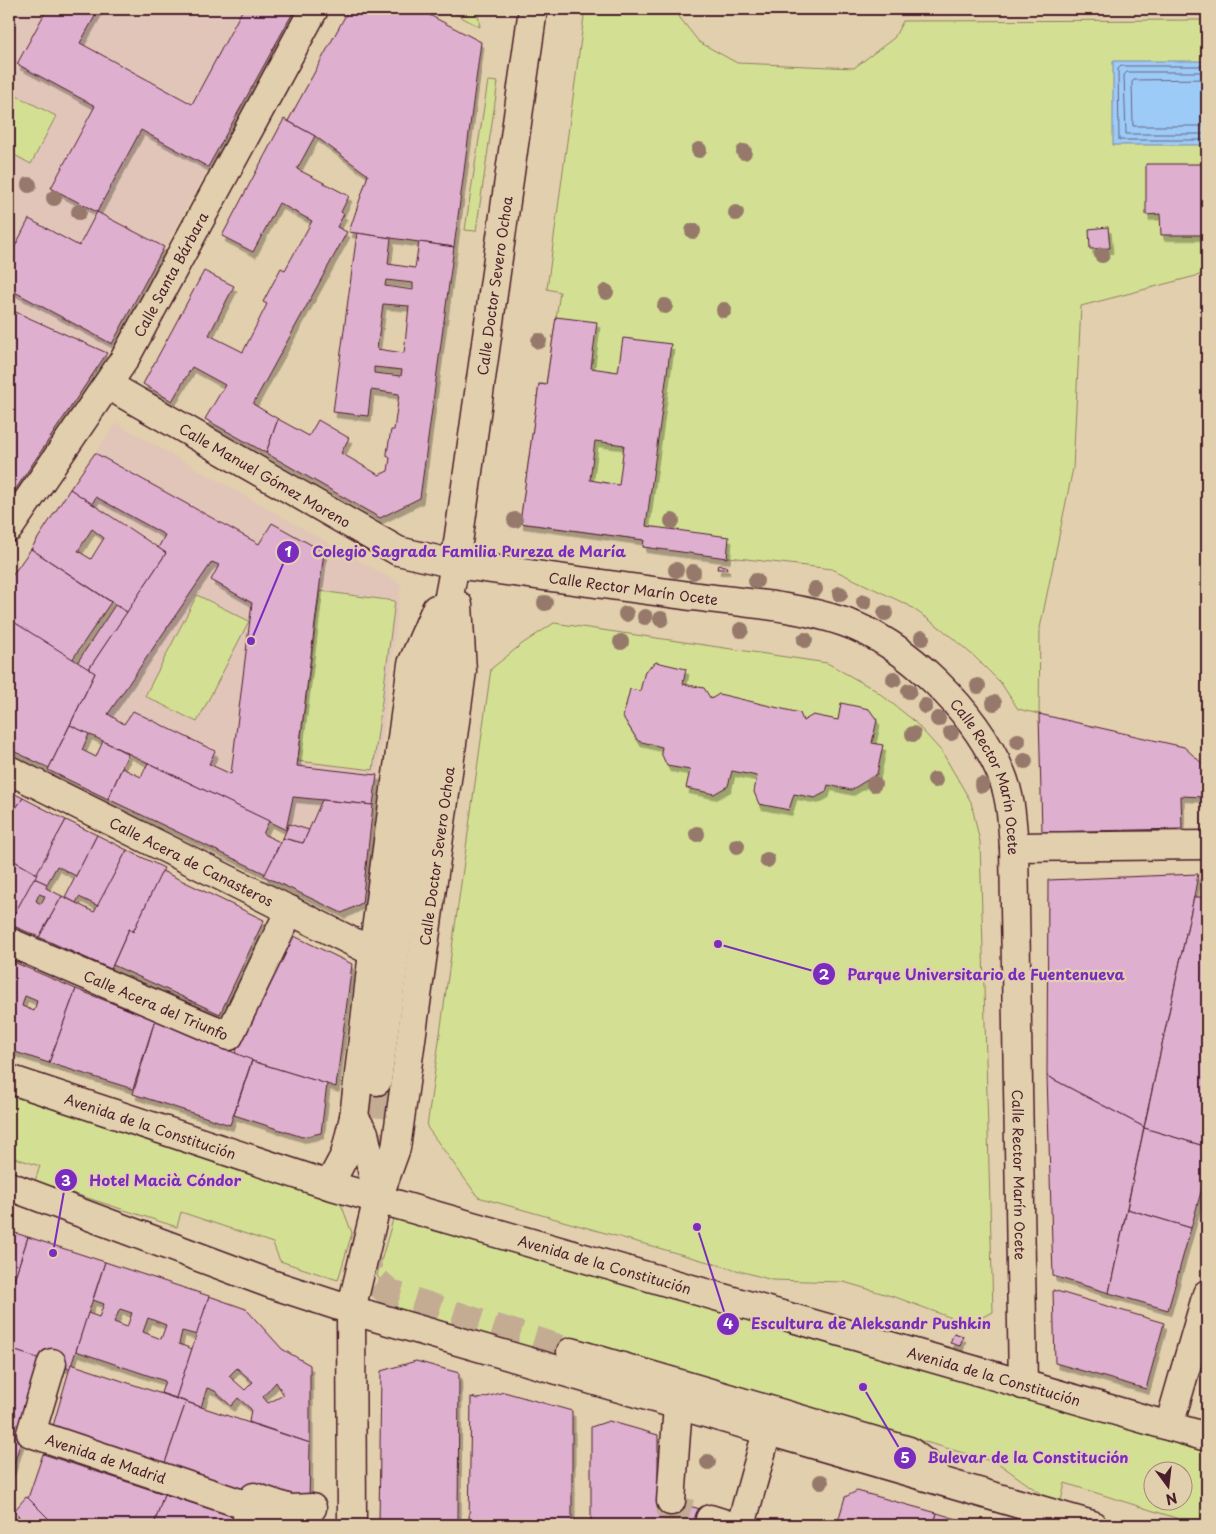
<svg xmlns="http://www.w3.org/2000/svg" width="1216" height="1534" viewBox="0 0 1216 1534" font-family="'Playpen Sans',sans-serif">
<defs>
<filter id="shadow"><feDropShadow dx="3" dy="5.5" stdDeviation="0" flood-color="#0004"/></filter>
</defs>
<rect width="100%" height="100%" fill="#e2cfad"/>
<filter id="ink" filterUnits="userSpaceOnUse"><feTurbulence type="fractalNoise" baseFrequency=".02" numOctaves="2"/><feDisplacementMap in="SourceGraphic" scale="10" xChannelSelector="R" yChannelSelector="G"/><feConvolveMatrix kernelMatrix="1 2 1 2 8 2 1 2 1" color-interpolation-filters="sRGB"/></filter>
<g filter="url(#ink)">
<!-- built -->
<g fill="#e1c5b8">
<polygon points="9,9 295,9 107,353 9,309"/>
<polygon points="116,423 401,584 374,805 322,800 309,830 289,824 286,830 70,725 94,674 88,670 166,553 70,489"/>
</g>
<!-- green -->
<g fill="#d3e093" stroke="#8e805f" fill-rule="evenodd">
<polygon points="446,9 477,9 480,27"/>
<polygon points="585,9 676,9 680,18 699,42 737,63 854,68 894,38 903,21 1207,20 1207,273 1081,306 1073,468 1040,628 1039,714 1018,709 1001,683 976,658 942,629 908,605 832,569 643,547 644,540 520,523 539,384 546,384 560,292 547,289"/>
<polygon points="488,81 498,82 476,231 465,230"/>
<polygon points="9,92 56,116 31,164 9,152"/>
<polygon points="320,591 395,601 373,770 298,761"/>
<polygon points="197,595 249,621 197,722 145,696"/>
<polygon points="554,623 827,663 875,690 913,720 942,752 971,802 980,842 993,1312 968,1324 898,1298 844,1282 772,1280 478,1197 427,1127 491,669 522,644"/>
<polygon points="9,1095 339,1199 352,1233 338,1280 280,1261 273,1243 181,1212 177,1227 35,1181 40,1166 9,1156"/>
<path d="M394,1216L1207,1450V1525H1182L1176,1518L1065,1483L1061,1501L1044,1496L998,1463L573,1340L567,1361L397,1309L377,1275ZM1154,1472H1184V1502H1154Z"/>
</g>
<!-- water -->
<rect fill="#9ccbf8" stroke="#7b86a6" x="1113" y="61" width="94" height="84"/>
<g fill="none" stroke-linecap="round" stroke-linejoin="round">
<!-- shore -->
<g stroke="#6b647d" stroke-width="1">
<polyline points="1207,66 1121,66 1118,69 1119,140 1207,140"/>
<polyline points="1207,72 1127,72 1124,75 1126,134 1207,134"/>
<polyline points="1207,79 1134,80 1132,82 1133,126 1207,126"/>
</g>
</g>
<!-- building -->
<g fill="#dfafd0" stroke="#4a1f2b" fill-rule="evenodd" filter="url(#shadow)">
<polygon points="47,9 99,9 80,43 192,104 243,9 295,9 208,167 141,130 97,212 51,188 95,106 17,64"/>
<polygon points="349,9 418,9 481,42 454,247 349,232 368,175 315,136 288,121"/>
<polygon points="284,119 315,136 297,169 349,196 341,212 344,214 337,227 347,232 253,404 278,419 266,453 205,419 225,385 192,367 172,401 143,384 204,271 234,286 209,335 243,352 267,304 263,302 281,268 285,270 312,221 279,203 253,252 222,236"/>
<polygon points="1146,164 1207,164 1207,235 1161,235 1160,214 1146,215"/>
<polygon points="97,212 164,247 112,344 9,289 9,258 29,219 79,246"/>
<polygon points="1108,227 1110,248 1090,249 1089,229"/>
<path d="M357,233L391,238L388,264L415,268L419,242L454,247L420,498L380,518L266,453L278,419L309,436L318,420L349,438L341,453L379,475L388,471L390,458L387,456V453L391,430H394L399,394L371,390L368,416L333,412ZM386,280L413,283V290L385,286ZM383,304L409,306L404,353L377,349ZM374,367L402,370L401,376L374,373Z"/>
<polygon points="9,309 107,353 9,499"/>
<path d="M556,317L597,322L591,368L618,372L623,338L671,344L646,526L729,537L727,558L643,547L644,540L520,523L539,384L546,385ZM595,441L624,445L619,485L590,480Z"/>
<path d="M95,453L259,544L272,523L324,552L297,766L377,775L373,805L293,797L286,830L70,725L95,673L88,670L166,553L158,548L165,535L96,497L92,504L70,489ZM212,562L219,565L211,580L252,603L231,774L209,764L215,751L133,711L124,724L108,714Z"/>
<path d="M70,489L166,553L127,612L31,549ZM92,529L104,538L91,559L78,551Z"/>
<polygon points="31,549 111,602 72,660 9,619 9,580"/>
<polygon points="718,565 726,566 727,569 717,569"/>
<polygon points="115,605 127,612 88,670 77,663"/>
<polygon points="9,619 95,673 49,768 9,749"/>
<polygon points="656,662 686,669 683,684 704,688 711,699 719,694 800,713 803,721 813,715 838,720 841,703 869,709 877,720 872,743 883,745 877,774 851,790 828,785 826,792 815,798 794,794 789,810 759,804 754,792 757,776 732,771 728,786 714,794 686,788 690,770 667,766 661,753 662,747 638,741 623,717 630,689 640,691 645,671"/>
<polygon points="1039,714 1184,747 1205,766 1205,797 1181,796 1182,829 1042,832"/>
<polygon points="70,725 89,734 82,750 96,757 103,741 128,754 108,799 48,770"/>
<polygon points="148,763 269,821 263,834 280,842 266,874 108,799 122,768 141,777"/>
<polygon points="9,791 23,798 9,818"/>
<polygon points="23,798 66,820 37,874 9,858 9,818"/>
<polygon points="322,800 373,805 362,903 342,913 264,876 283,838 303,843"/>
<polygon points="66,820 97,835 76,876 57,866 47,884 34,878"/>
<polygon points="289,824 309,830 303,843 283,838"/>
<polygon points="97,835 127,850 98,906 79,897 76,903 65,897"/>
<polygon points="127,850 164,868 133,932 129,929 111,969 39,937 62,896 94,912"/>
<polygon points="9,858 37,874 9,924"/>
<polygon points="162,871 264,920 220,1014 113,965 129,929 133,932"/>
<polygon points="1198,874 1194,897 1144,1127 1047,1076 1048,880"/>
<path d="M34,878L47,884L46,888L62,896L39,937L9,924ZM39,894L45,896L41,904L36,901Z"/>
<polygon points="1194,897 1207,897 1207,1147 1144,1128"/>
<polygon points="292,935 352,964 336,1087 252,1061 235,1053"/>
<path d="M9,960L76,989L49,1063L9,1050ZM25,996L37,1001L34,1011L22,1006Z"/>
<polygon points="76,989 155,1020 133,1089 49,1063"/>
<polygon points="155,1020 252,1060 230,1125 133,1094"/>
<polygon points="252,1061 327,1084 321,1133 302,1137 234,1115"/>
<polygon points="1047,1076 1144,1127 1109,1293 1053,1276"/>
<polygon points="1144,1128 1207,1147 1207,1170 1191,1228 1127,1209"/>
<polygon points="1127,1209 1191,1228 1168,1310 1109,1293"/>
<polygon points="9,1231 28,1237 9,1296"/>
<polygon points="28,1237 105,1262 70,1369 9,1349 9,1296"/>
<path d="M105,1262L209,1296L197,1335L182,1331L179,1344L192,1349L176,1398L161,1393L165,1381L76,1351L88,1313L99,1317L104,1304L93,1300ZM120,1309L132,1313L127,1327L114,1322ZM148,1318L166,1325L161,1339L143,1332Z"/>
<polygon points="1053,1290 1164,1323 1146,1389 1055,1363"/>
<path d="M209,1296L246,1309L282,1349L310,1365V1443L249,1422L251,1409L238,1398L231,1406L215,1391L207,1388L201,1407L176,1398ZM237,1368L253,1382L245,1390L229,1376ZM276,1382L284,1395L268,1403L263,1397Z"/>
<polygon points="954,1333 963,1336 960,1346 950,1343"/>
<polygon points="9,1349 41,1359 45,1369 9,1478"/>
<polygon points="416,1361 459,1373 458,1525 379,1525 381,1371"/>
<polygon points="71,1364 186,1402 165,1463 53,1426"/>
<polygon points="504,1392 572,1411 572,1525 469,1525 471,1397 479,1399"/>
<polygon points="186,1402 310,1443 309,1506 293,1506 165,1463"/>
<polygon points="609,1421 658,1435 658,1498 712,1512 708,1525 591,1525 591,1427"/>
<polygon points="43,1454 164,1494 154,1525 55,1525 28,1498"/>
<polygon points="857,1491 937,1513 934,1525 837,1525 845,1497"/>
<polygon points="164,1494 259,1525 154,1525"/>
<polygon points="26,1497 28,1498 55,1525 12,1525 19,1516 14,1511"/>
<polygon points="937,1513 973,1524 979,1525 934,1525"/>
</g>
<g fill="none" stroke-linecap="round" stroke-linejoin="round">
<!-- minor-tunnel -->
<polyline stroke="#c4ac93" stroke-width="28" stroke-dasharray="28 14" stroke-linecap="butt" points="671,1501 670,1508 710,1519"/>
<!-- major-tunnel -->
<g stroke="#c4ac93" stroke-width="28" stroke-dasharray="28 14" stroke-linecap="butt">
<polyline points="370,1159 377,1081"/>
<polyline points="363,1244 370,1276 391,1294 571,1352"/>
</g>
<defs>
<g id="minor">
<path id="s1" d="M108,385L398,551L455,564"/>
<path id="s2" d="M9,528L124,360L314,9"/>
<path id="s3" d="M9,770L373,952"/>
<path id="s4" d="M9,942L229,1036L290,910"/>
<path id="s5" d="M52,1363L31,1433L251,1507"/>
<polyline points="1169,1426 1207,1294"/>
<polyline points="671,1501 678,1405"/>
<polyline points="710,1519 729,1525"/>
<polyline points="265,1525 247,1519 254,1497 290,1509 312,1508"/>
<polyline points="741,1525 767,1432"/>
</g>
<g id="major">
<path id="s6" d="M455,564C529,574 602,584 676,594C731,602 791,604 844,622C908,644 975,712 1001,773C1011,796 1012,822 1014,847L1023,1385"/>
<polyline points="1014,847 1207,845"/>
<path id="s7" d="M9,1079L329,1185L1207,1437"/>
<path id="s8" d="M377,1081L436,666L455,564L533,9"/>
<polyline points="354,1117 364,1133 378,1198"/>
<polyline points="329,1185 345,1155 354,1117 373,952 412,664 436,609"/>
<polyline points="9,1186 271,1284 351,1310 1092,1525"/>
<polyline points="571,1352 909,1451 926,1464 939,1479"/>
<path id="s9" d="M352,1525L351,1310L378,1198L396,1148L462,671L458,605"/>
</g>
</defs>
<!-- minor casing -->
<use href="#minor" stroke="#4a1f2b" stroke-width="31"/>
<!-- major casing -->
<use href="#major" stroke="#4a1f2b" stroke-width="31"/>
<!-- minor -->
<use href="#minor" stroke="#e2cfad" stroke-width="28"/>
<!-- major -->
<use href="#major" stroke="#e2cfad" stroke-width="28"/>
</g>
<!-- trees -->
<g fill="#96796b">
<circle cx="699" cy="150" r="8"/>
<circle cx="744" cy="152" r="8"/>
<circle cx="29" cy="185" r="8"/>
<circle cx="54" cy="198" r="8"/>
<circle cx="79" cy="212" r="8"/>
<circle cx="736" cy="213" r="8"/>
<circle cx="693" cy="231" r="8"/>
<circle cx="1102" cy="255" r="8"/>
<circle cx="606" cy="292" r="8"/>
<circle cx="665" cy="306" r="8"/>
<circle cx="724" cy="310" r="8"/>
<circle cx="539" cy="341" r="8"/>
<circle cx="515" cy="520" r="8"/>
<circle cx="672" cy="521" r="8"/>
<circle cx="676" cy="570" r="8"/>
<circle cx="693" cy="572" r="8"/>
<circle cx="756" cy="581" r="8"/>
<circle cx="815" cy="589" r="8"/>
<circle cx="840" cy="594" r="8"/>
<circle cx="864" cy="602" r="8"/>
<circle cx="545" cy="603" r="8"/>
<circle cx="885" cy="613" r="8"/>
<circle cx="626" cy="614" r="8"/>
<circle cx="645" cy="617" r="8"/>
<circle cx="661" cy="619" r="8"/>
<circle cx="741" cy="630" r="8"/>
<circle cx="922" cy="638" r="8"/>
<circle cx="805" cy="640" r="8"/>
<circle cx="621" cy="642" r="8"/>
<circle cx="894" cy="679" r="8"/>
<circle cx="978" cy="686" r="8"/>
<circle cx="909" cy="691" r="8"/>
<circle cx="994" cy="703" r="8"/>
<circle cx="925" cy="706" r="8"/>
<circle cx="938" cy="719" r="8"/>
<circle cx="951" cy="733" r="8"/>
<circle cx="913" cy="734" r="8"/>
<circle cx="1018" cy="741" r="8"/>
<circle cx="1025" cy="761" r="8"/>
<circle cx="935" cy="780" r="8"/>
<circle cx="874" cy="784" r="8"/>
<circle cx="982" cy="785" r="8"/>
<circle cx="697" cy="834" r="8"/>
<circle cx="737" cy="846" r="8"/>
<circle cx="767" cy="860" r="8"/>
<circle cx="708" cy="1462" r="8"/>
<circle cx="821" cy="1482" r="8"/>
</g>
</g>
<g text-anchor="middle" dominant-baseline="central" stroke-width="4.5" stroke-linejoin="round" paint-order="stroke">
<!-- street labels -->
<g font-size="14" fill="#4a1f2b" stroke="#e2cfad">
<text stroke="none"><textPath href="#s2" startOffset="301">Calle Santa Bárbara</textPath></text>
<text stroke="none"><textPath href="#s8" startOffset="804">Calle Doctor Severo Ochoa</textPath></text>
<text stroke="none"><textPath href="#s1" startOffset="181">Calle Manuel Gómez Moreno</textPath></text>
<text stroke="none"><textPath href="#s6" startOffset="180">Calle Rector Marín Ocete</textPath></text>
<text stroke="none"><textPath href="#s6" startOffset="615">Calle Rector Marín Ocete</textPath></text>
<text stroke="none"><textPath href="#s9" startOffset="678">Calle Doctor Severo Ochoa</textPath></text>
<text stroke="none"><textPath href="#s3" startOffset="204">Calle Acera de Canasteros</textPath></text>
<text stroke="none"><textPath href="#s4" startOffset="160">Calle Acera del Triunfo</textPath></text>
<text stroke="none"><textPath href="#s7" startOffset="149">Avenida de la Constitución</textPath></text>
<text stroke="none"><textPath href="#s6" startOffset="1020">Calle Rector Marín Ocete</textPath></text>
<text stroke="none"><textPath href="#s7" startOffset="624">Avenida de la Constitución</textPath></text>
<text stroke="none"><textPath href="#s7" startOffset="1029">Avenida de la Constitución</textPath></text>
<text stroke="none"><textPath href="#s5" startOffset="152">Avenida de Madrid</textPath></text>
</g>
</g>
<!-- callouts -->
<path fill="none" stroke="#7b2cbf" stroke-width="2" d="M251 641L288 552M718 944L824 974M53 1253L66 1180M697 1227L728 1324M863 1387L905 1458"/>
<g fill="#7b2cbf" stroke="#e2cfad" stroke-width="2">
<circle cx="251" cy="641" r="5"/>
<circle cx="718" cy="944" r="5"/>
<circle cx="53" cy="1253" r="5"/>
<circle cx="697" cy="1227" r="5"/>
<circle cx="863" cy="1387" r="5"/>
<circle cx="288" cy="552" r="12"/>
<circle cx="824" cy="974" r="12"/>
<circle cx="66" cy="1180" r="12"/>
<circle cx="728" cy="1324" r="12"/>
<circle cx="905" cy="1458" r="12"/>
</g>
<g font-size="15" text-anchor="middle" font-weight="bold" fill="#fff">
<text x="288" y="557">1</text>
<text x="824" y="980">2</text>
<text x="66" y="1186">3</text>
<text x="728" y="1329">4</text>
<text x="905" y="1463">5</text>
</g>
<g font-size="15" text-anchor="middle" font-weight="bold" fill="#7b2cbf" stroke="#e2cfad" stroke-width="4.5" stroke-linejoin="round" paint-order="stroke">
<text x="469" y="557">Colegio Sagrada Familia Pureza de María</text>
<text x="986" y="980">Parque Universitario de Fuentenueva</text>
<text x="165" y="1186">Hotel Macià Cóndor</text>
<text x="871" y="1329">Escultura de Aleksandr Pushkin</text>
<text x="1028" y="1463">Bulevar de la Constitución</text>
</g>
<!-- margin -->
<rect width="1216" height="1534" fill="none" stroke="#e2cfad" stroke-width="30"/>
<rect x="15" y="15" width="1186" height="1504" fill="none" stroke="#4a1f2b" stroke-width="2" filter="url(#ink)"/>
<!-- north arrow -->
<g transform="translate(1168 1486) rotate(165)"><circle r="24" fill="#e2cfad" stroke="#a58979"/>
<path d="M0-4L9 19L0 12L-9 19Z" fill="#4a1f2b"/>
<text y="-8" font-size="14" font-weight="bold" text-anchor="middle" fill="#4a1f2b">N</text>
</g>
</svg>
